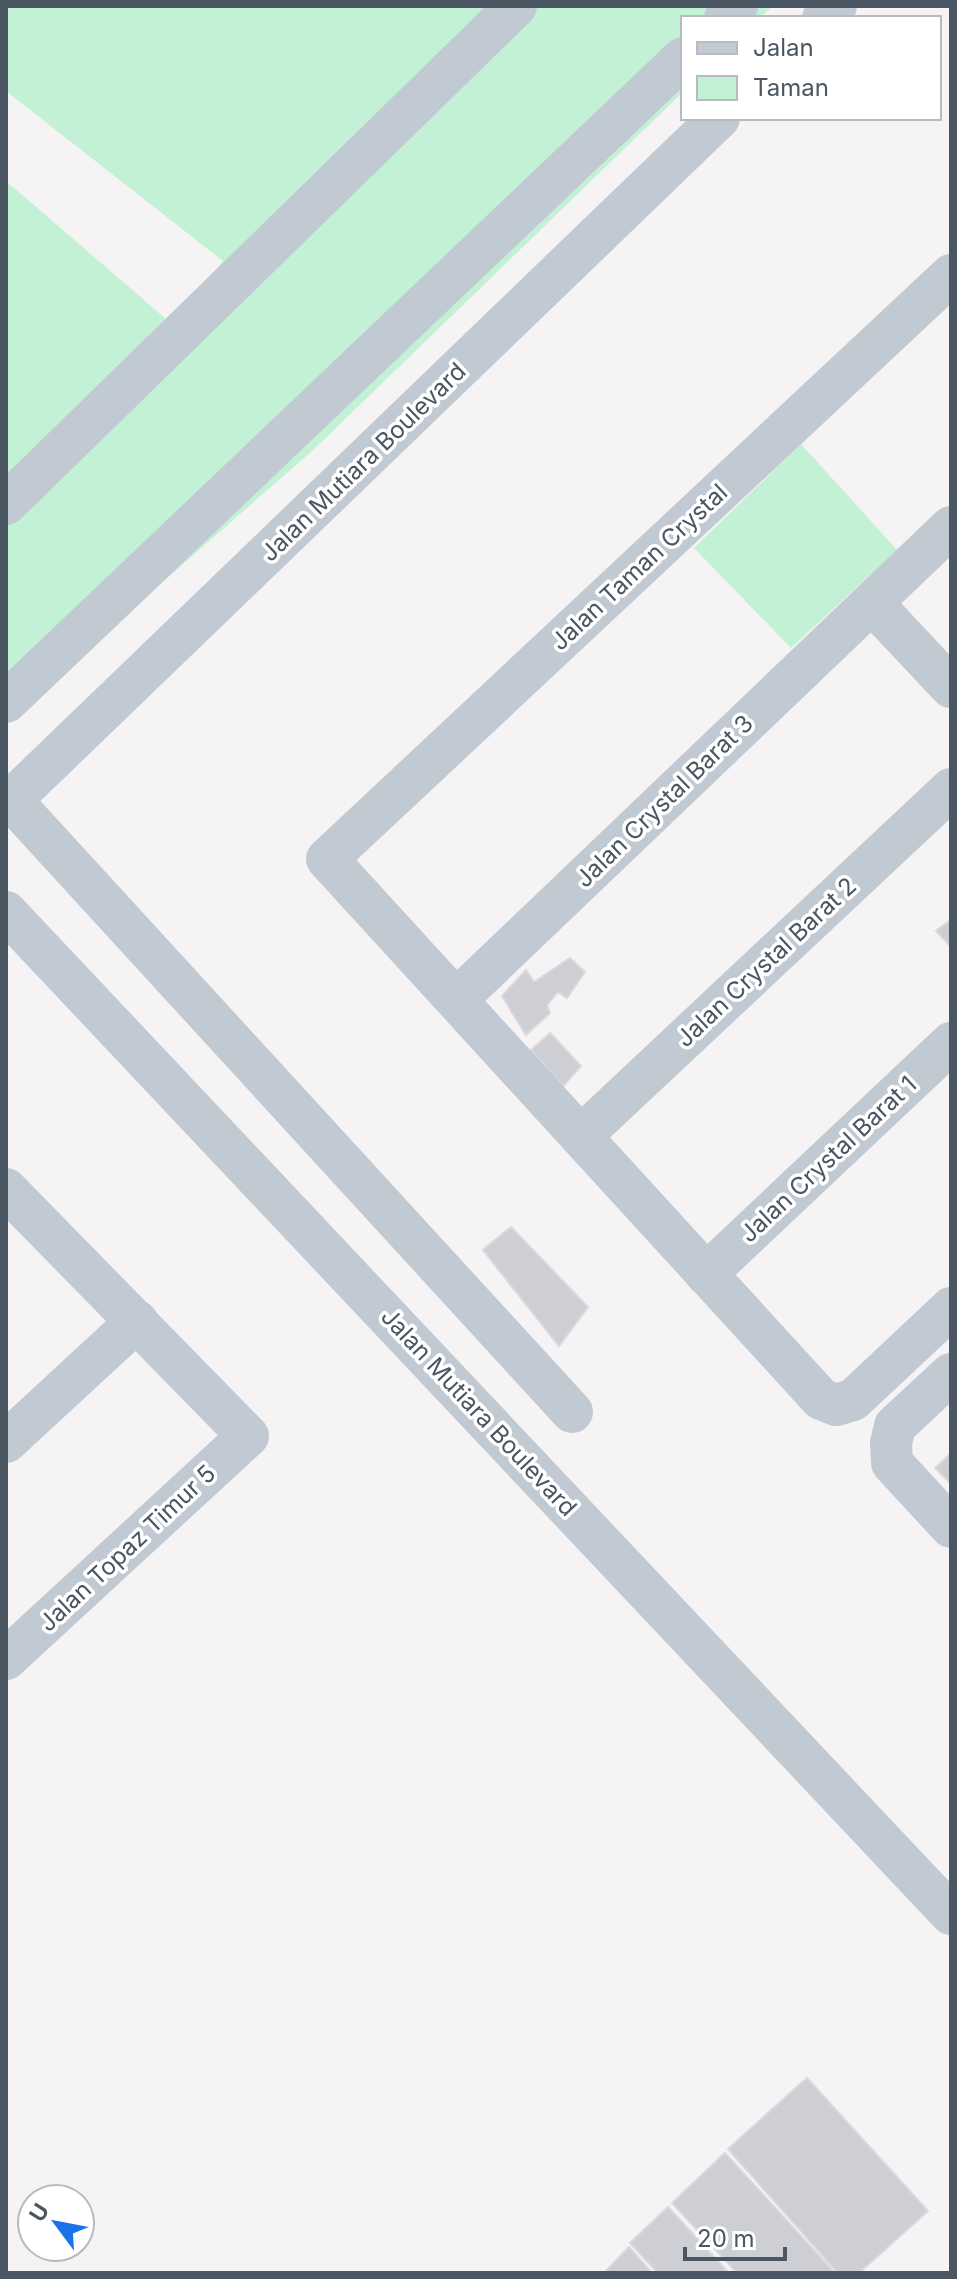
<svg xmlns="http://www.w3.org/2000/svg" width="957" height="2279" viewBox="0 0 957 2279" font-family="Inter,sans-serif">
<rect width="100%" height="100%" fill="#f5f3f3"/>
<!-- green -->
<g fill="#c3f1d5">
<polygon points="6,6 772,6 760,18 683,18 683,92 312,451 6,719 6,181 173,325 223,261 6,91"/>
<polygon points="801,444 897,550 791,648 694,548"/>
</g>
<!-- building -->
<g fill="#cdcfd5" stroke="#d7d9de" stroke-width="2">
<polygon points="951,920 951,947 936,931"/>
<polygon points="570,958 585,972 567,998 558,992 547,1005 550,1013 526,1035 502,996 526,970 534,982"/>
<polygon points="550,1033 581,1066 563,1086 531,1050"/>
<polygon points="511,1227 588,1307 559,1346 483,1250"/>
<polygon points="951,1453 951,1484 935,1468"/>
<polygon points="807,2078 928,2211 859,2273 838,2273 728,2149"/>
<polygon points="725,2153 835,2273 737,2273 672,2203"/>
<polygon points="668,2207 729,2273 658,2273 630,2243"/>
<polygon points="629,2247 652,2273 604,2273"/>
</g>
<g fill="none" stroke-linecap="round" stroke-linejoin="round">
<!-- minor -->
<g stroke="#c1cad2" stroke-width="42">
<polyline points="725,18 737,6"/>
<polyline points="823,18 836,6"/>
<polyline points="951,275 327,859 821,1399 836,1405 853,1400 951,1308"/>
<polyline points="6,504 516,6"/>
<polyline points="872,603 951,687"/>
<polyline points="6,702 683,58"/>
<polyline points="11,800 572,1412"/>
<polyline points="6,805 719,118"/>
<polyline points="6,912 951,1914"/>
<polyline points="457,999 951,527"/>
<polyline points="581,1136 951,789"/>
<polyline points="6,1189 248,1436 6,1659"/>
<polyline points="706,1274 951,1043"/>
<polyline points="951,1374 895,1426 891,1443 892,1463 951,1527"/>
<polyline points="6,1442 137,1321"/>
</g>
</g>
<g text-anchor="middle" dominant-baseline="central" stroke-width="7" stroke-linejoin="round" paint-order="stroke">
<!-- street labels -->
<g font-size="24" fill="#4a5661" stroke="#fff">
<text transform="translate(363 462) rotate(-44)">Jalan Mutiara Boulevard</text>
<text transform="translate(639 567) rotate(-43)">Jalan Taman Crystal</text>
<text transform="translate(664 801) rotate(-44)">Jalan Crystal Barat 3</text>
<text transform="translate(766 962) rotate(-43)">Jalan Crystal Barat 2</text>
<text transform="translate(828 1159) rotate(-43)">Jalan Crystal Barat 1</text>
<text transform="translate(479 1412) rotate(47)">Jalan Mutiara Boulevard</text>
<text transform="translate(127 1548) rotate(-43)">Jalan Topaz Timur 5</text>
</g>
</g>
<!-- border -->
<rect width="957" height="2279" fill="none" stroke="#4a5661" stroke-width="16"/>
<!-- legend -->
<rect x="681" y="16" width="260" height="104" fill="#ffffff" stroke="#b7bbc0" stroke-width="2"/>
<rect x="697" y="42" width="40" height="12" fill="#c1cad2" stroke="#b7bbc0" stroke-width="2"/>
<text x="753" y="56" font-size="24" fill="#4a5661">Jalan</text>
<rect x="697" y="76" width="40" height="24" fill="#c3f1d5" stroke="#b7bbc0" stroke-width="2"/>
<text x="753" y="96" font-size="24" fill="#4a5661">Taman</text>
<!-- north arrow -->
<g transform="translate(56 2223) rotate(302)"><circle r="38" fill="#ffffff" stroke="#b7bbc0" stroke-width="2"/>
<path d="M0-6L14 30L0 20L-14 30Z" fill="#1a73e8"/>
<text y="-12" font-size="22" font-weight="bold" text-anchor="middle" fill="#4a5661">U</text>
</g>
<!-- scale -->
<path d="M685 2247v12h100v-12" fill="none" stroke="#4a5661" stroke-width="4"/>
<text x="697" y="2247" font-size="24" fill="#4a5661" stroke="#ffffff" stroke-width="6" paint-order="stroke">20 m</text>
</svg>
